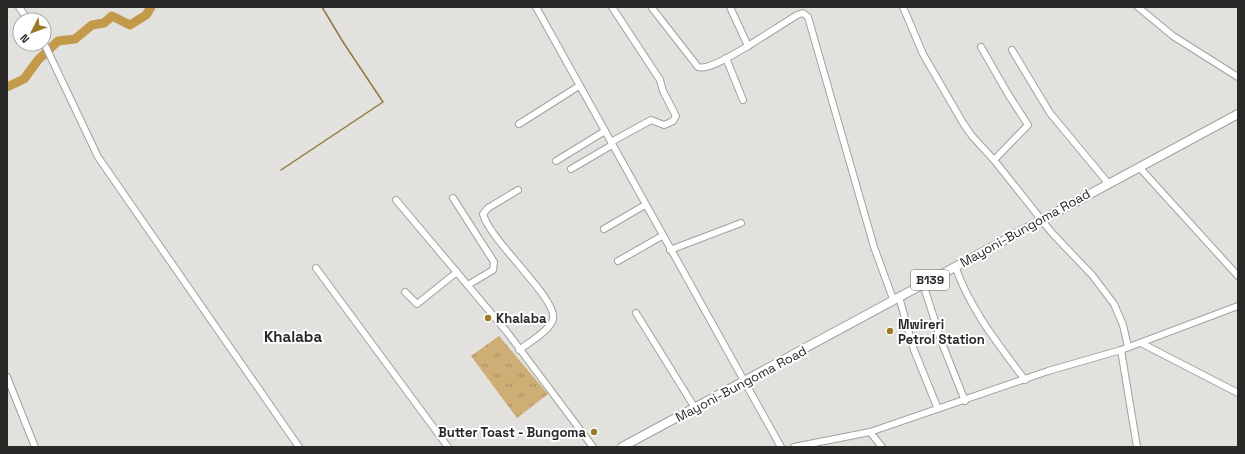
<svg xmlns="http://www.w3.org/2000/svg" width="1245" height="454" viewBox="0 0 1245 454" font-family="'Space Grotesk',sans-serif">
<defs>
<pattern id="grass-tufts" width="24" height="20" patternUnits="userSpaceOnUse"><rect width="24" height="20" fill="#cdaf75"/><path d="M3 7l-1-3M5 7V3M7 7l1-3M15 17l-1-3M17 17v-4M19 17l1-3" fill="none" stroke="#a78e60"/></pattern>
</defs>
<rect width="100%" height="100%" fill="#e3e1de"/>
<!-- grass -->
<polygon fill="url(#grass-tufts)" points="499,336 548,394 517,418 471,356"/>
<g fill="none" stroke-linecap="round" stroke-linejoin="round">
<!-- stream -->
<polyline stroke="#94783f" stroke-width="1.5" points="281,170 383,102 343,42 322,7"/>
<!-- river -->
<polyline stroke="#c29a49" stroke-width="9" points="7,87 24,79 38,60 58,41 75,39 92,25 104,23 112,16 130,25 146,15 151,7"/>
<defs>
<g id="minor">
<polyline points="19,7 28,20"/>
<polyline points="536,7 781,447"/>
<polyline points="730,7 748,46 797,15 803,13 808,17 874,247 893,299"/>
<polyline points="903,7 923,54 963,123 972,136 994,160 1052,233 1092,275 1114,304 1123,325 1128,347"/>
<polyline points="1138,7 1173,36 1238,77"/>
<path d="M652,8L698,67C709,71 737,52 748,46"/>
<polyline points="44,43 98,157 299,447"/>
<polyline points="981,47 1008,94 1028,125 994,160"/>
<polyline points="1012,50 1050,113 1108,183"/>
<polyline points="726,58 743,100"/>
<polyline points="519,124 579,86"/>
<polyline points="611,142 651,120 664,125 673,121 676,116 663,91 660,80 612,7"/>
<polyline points="556,161 605,131"/>
<polyline points="1139,167 1238,276"/>
<polyline points="571,169 612,145"/>
<path d="M518,190L488,208L483,214C490,241 558,299 553,319C551,330 528,343 519,350"/>
<polyline points="453,198 494,262 493,270 468,285"/>
<polyline points="396,200 507,332 593,447"/>
<polyline points="604,229 645,205"/>
<polyline points="670,250 741,223"/>
<polyline points="618,261 662,236"/>
<path d="M955,266C970,309 998,344 1025,380"/>
<polyline points="316,268 448,447"/>
<polyline points="923,284 942,343 965,401"/>
<polyline points="405,292 417,304 457,272"/>
<polyline points="899,297 914,350 938,409"/>
<polyline points="636,313 695,408"/>
<polyline points="1141,343 1238,393"/>
<polyline points="1121,350 1137,447"/>
<polyline points="7,377 35,447"/>
<polyline points="870,432 882,447"/>
<polyline points="794,447 870,432 1048,371 1121,350 1238,306"/>
</g>
<polyline id="major" points="622,447 1238,114"/>
</defs>
<!-- minor casing -->
<use href="#minor" stroke="#a3a19e" stroke-width="8"/>
<!-- major casing -->
<use href="#major" stroke="#a3a19e" stroke-width="10"/>
<!-- minor -->
<use href="#minor" stroke="#fff" stroke-width="6"/>
<!-- major -->
<use href="#major" stroke="#fff" stroke-width="8"/>
</g>
<!-- markers -->
<g fill="#9e7926" stroke="#fff" stroke-width="1.5">
<circle cx="488" cy="318" r="4"/>
<circle cx="890" cy="331" r="4"/>
<circle cx="594" cy="432" r="4"/>
</g>
<g text-anchor="middle" dominant-baseline="central" stroke-width="4" stroke-linejoin="round" paint-order="stroke">
<!-- shield labels -->
<rect fill="#fff" stroke="#6a6968" stroke-width="1" x="911" y="270" width="38" height="20" rx="3"/>
<g font-size="12" font-weight="bold" fill="#2a2928">
<text x="930" y="280">B139</text>
</g>
<!-- street labels -->
<g font-size="13" fill="#2a2928" stroke="#fff">
<text transform="translate(1025 228) rotate(-29)">Mayoni-Bungoma Road</text>
<text transform="translate(741 384) rotate(-28)">Mayoni-Bungoma Road</text>
</g>
<!-- poi labels -->
<g font-size="13" font-weight="bold" fill="#2a2928" stroke="#fff" text-anchor="start">
<text x="496" y="318">Khalaba</text>
<text x="898" y="324">Mwireri<tspan x="898" dy="15">Petrol Station</tspan></text>
<text x="586" y="432" text-anchor="end">Butter Toast - Bungoma</text>
</g>
<!-- quarter labels -->
<g font-size="15" font-weight="bold" fill="#2a2928" stroke="#fff">
<text x="293" y="336">Khalaba</text>
</g>
</g>
<!-- border -->
<rect width="1245" height="454" fill="none" stroke="#2a2928" stroke-width="16"/>
<!-- north arrow -->
<g transform="translate(32 32) rotate(228)"><circle r="19" fill="#ffffff" stroke="#aaa9a9"/>
<path d="M0-3L7 15L0 10L-7 15Z" fill="#9e7926"/>
<text y="-6" font-size="11" font-weight="bold" text-anchor="middle" fill="#2a2928">N</text>
</g>
</svg>
